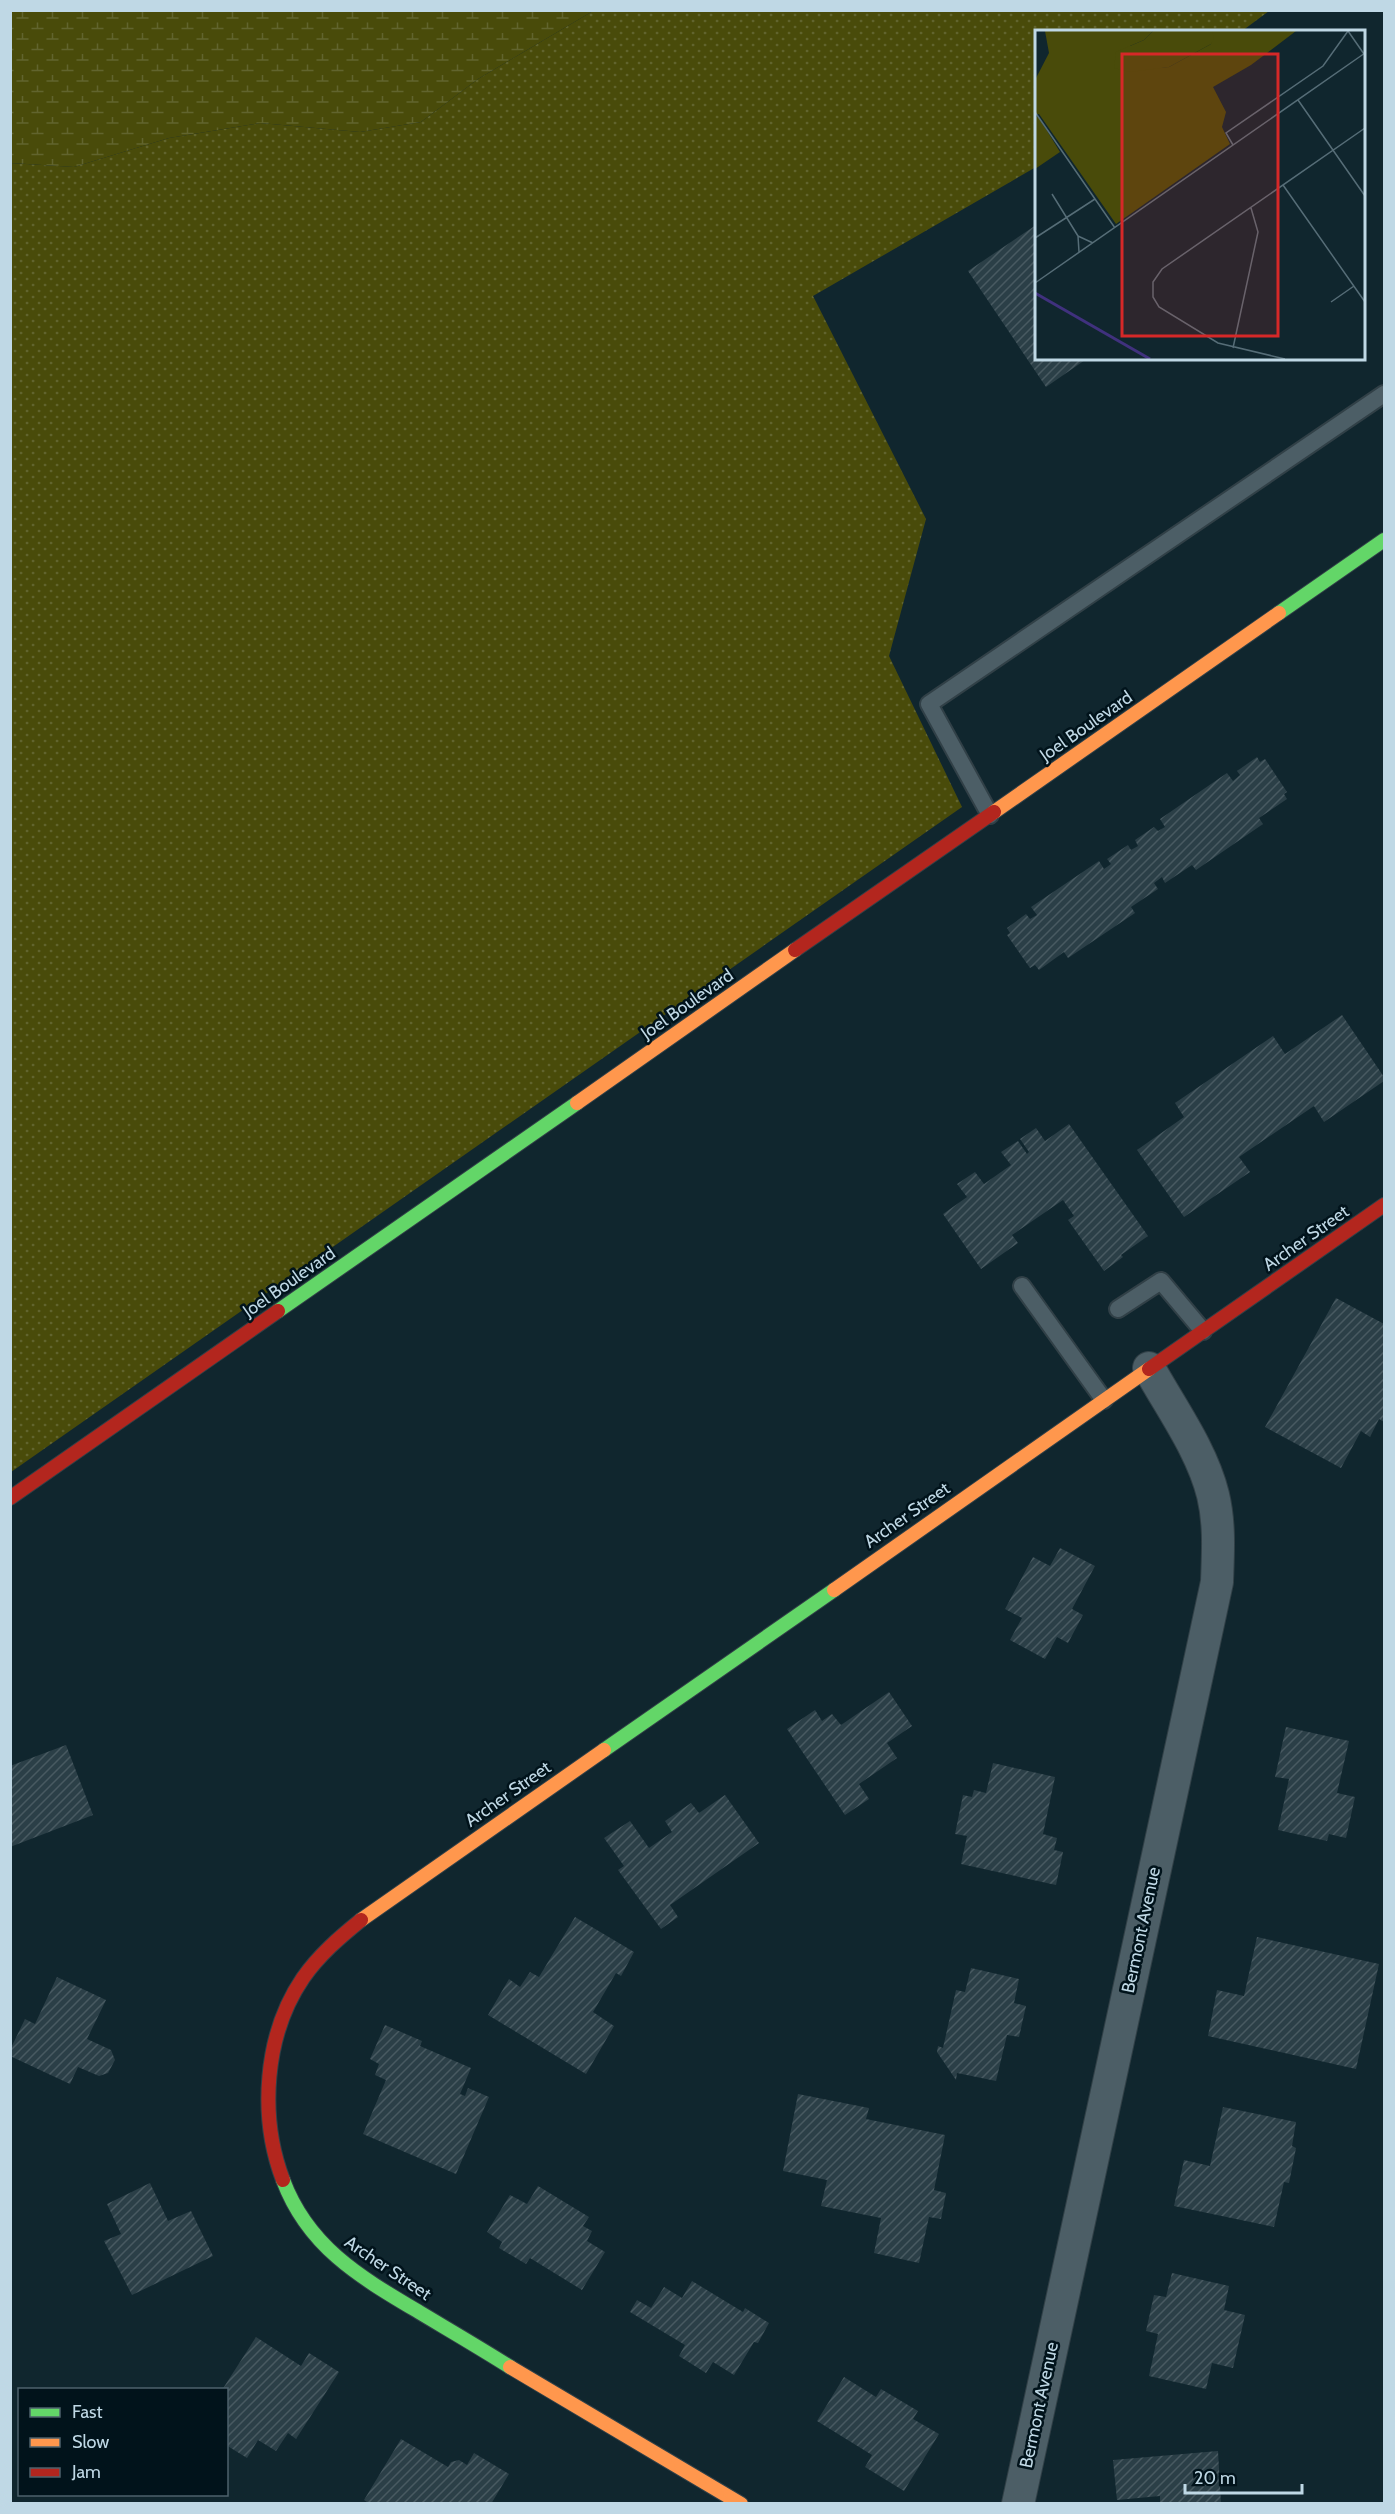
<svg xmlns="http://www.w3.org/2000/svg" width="1395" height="2514" viewBox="0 0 1395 2514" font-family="Cabin,sans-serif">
<defs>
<pattern id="grass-dots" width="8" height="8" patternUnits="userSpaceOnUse" patternTransform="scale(1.5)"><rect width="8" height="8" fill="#494b0a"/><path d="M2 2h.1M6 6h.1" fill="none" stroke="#61642e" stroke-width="1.8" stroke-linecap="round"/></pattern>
<pattern id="wetland-marsh" width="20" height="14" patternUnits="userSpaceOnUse" patternTransform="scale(1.5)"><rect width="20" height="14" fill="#494b0a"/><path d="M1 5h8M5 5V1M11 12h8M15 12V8" fill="none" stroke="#61642e"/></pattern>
<pattern id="building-hatch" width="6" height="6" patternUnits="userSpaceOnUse" patternTransform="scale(1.5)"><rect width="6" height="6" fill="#2b3f47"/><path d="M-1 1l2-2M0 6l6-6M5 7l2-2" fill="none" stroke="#485a61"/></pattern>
</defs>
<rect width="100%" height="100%" fill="#10262e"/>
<!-- grass -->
<polygon fill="url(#grass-dots)" points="593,11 1269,11 1242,31 1036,32 1036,167 813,296 926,519 889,656 962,807 11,1472 10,163 74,167 169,138 260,123 360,132 421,122 478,79"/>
<!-- wetland -->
<polygon fill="url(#wetland-marsh)" points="10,11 11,10 593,11 478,79 421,122 360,132 260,123 169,138 74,167 11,163"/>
<!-- building -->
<g fill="url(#building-hatch)">
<polygon points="1036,225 1036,358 1088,358 1046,387 968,271"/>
<polygon points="1257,757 1260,762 1265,759 1287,792 1284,794 1287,799 1259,818 1263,824 1196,870 1192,865 1165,883 1162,877 1154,883 1158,889 1131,907 1135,913 1068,958 1064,952 1039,970 1035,965 1030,968 1007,935 1010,933 1007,928 1026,914 1030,919 1037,915 1031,907 1099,861 1104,869 1111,864 1107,859 1128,845 1131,850 1138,846 1135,840 1154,827 1158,831 1165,827 1160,819 1227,773 1233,781 1240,775 1237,771"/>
<polygon points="1342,1015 1384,1077 1384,1081 1324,1122 1314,1106 1239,1157 1250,1172 1184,1217 1137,1150 1184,1117 1175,1103 1273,1036 1285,1054"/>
<polygon points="1069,1124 1148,1236 1121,1255 1123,1257 1104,1271 1068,1220 1074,1216 1063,1200 1012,1235 1018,1243 981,1269 943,1214 967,1197 957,1184 975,1172 984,1184 1011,1165 1001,1152 1018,1141 1027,1154 1029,1152 1020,1139 1036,1128 1045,1141"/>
<polygon points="1336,1298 1384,1324 1384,1422 1379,1419 1370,1437 1361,1431 1341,1468 1265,1427"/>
<polygon points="1060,1548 1095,1566 1072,1609 1083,1615 1068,1643 1057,1637 1045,1659 1010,1640 1022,1618 1005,1609 1033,1557 1050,1566"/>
<polygon points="889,1692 912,1726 887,1743 897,1758 859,1784 869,1799 845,1815 787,1729 815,1710 822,1721 832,1714 841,1725"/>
<polygon points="1286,1727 1349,1741 1337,1793 1355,1797 1346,1838 1329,1834 1327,1841 1278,1830 1289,1779 1275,1777"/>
<polygon points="66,1745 93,1815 10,1847 10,1766"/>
<polygon points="993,1763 1055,1777 1043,1834 1057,1838 1054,1850 1063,1852 1056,1885 961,1864 967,1836 955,1834 963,1795 972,1797 974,1790 986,1793"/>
<polygon points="725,1795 759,1843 670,1905 678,1917 661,1929 618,1870 624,1866 604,1838 630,1821 649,1848 672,1832 665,1821 691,1803 699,1813"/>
<polygon points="575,1917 634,1952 621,1976 616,1973 593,2012 614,2026 586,2074 488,2015 509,1979 520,1987 530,1972 539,1977"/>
<polygon points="1257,1937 1379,1964 1356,2069 1208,2036 1217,1990 1244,1996"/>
<polygon points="971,1968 1019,1979 1014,2003 1026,2006 1019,2037 1007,2035 996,2081 957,2073 956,2080 937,2052 938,2046 943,2048 956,1990 965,1992"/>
<polygon points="57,1977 106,2000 87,2039 111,2050 115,2060 108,2073 99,2076 78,2067 70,2084 10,2056 10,2050 25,2019 35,2024"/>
<polygon points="385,2025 422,2041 420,2046 471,2068 460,2094 465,2096 468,2088 489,2097 456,2174 363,2134 386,2080 375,2075 379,2064 370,2059"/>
<polygon points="798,2094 869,2108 866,2119 945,2135 934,2190 946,2193 941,2219 929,2217 919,2263 874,2253 881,2218 821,2206 827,2180 783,2171"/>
<polygon points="1223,2107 1296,2122 1292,2146 1296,2148 1289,2183 1284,2182 1274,2227 1174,2206 1184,2160 1210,2166"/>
<polygon points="150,2183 168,2221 191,2211 213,2256 132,2295 104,2241 121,2234 107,2204"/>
<polygon points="538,2186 589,2217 583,2226 592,2231 587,2241 605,2252 582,2290 530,2258 526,2264 499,2248 502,2242 487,2232 510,2195 527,2204"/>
<polygon points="1172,2273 1229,2286 1224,2310 1245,2315 1233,2368 1212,2363 1206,2389 1149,2376 1158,2334 1146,2331 1154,2295 1166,2297"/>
<polygon points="692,2281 743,2312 745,2308 769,2323 758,2343 754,2342 734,2375 713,2362 706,2373 679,2356 685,2345 630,2312 637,2300 651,2308 664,2287 682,2298"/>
<polygon points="256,2337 301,2366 309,2353 339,2372 296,2439 288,2433 276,2451 258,2440 247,2458 226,2445 226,2390 222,2390"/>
<polygon points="844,2377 876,2397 881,2389 918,2411 913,2419 939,2434 904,2491 865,2467 872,2455 817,2421"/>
<polygon points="401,2439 448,2467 451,2462 459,2460 467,2465 474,2453 509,2474 491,2504 370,2504 364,2500"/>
<polygon points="1218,2451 1221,2504 1160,2504 1160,2496 1117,2500 1113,2460"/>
</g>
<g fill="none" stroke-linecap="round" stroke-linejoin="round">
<defs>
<g id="lane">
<polyline points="990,815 929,704 1384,394"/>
<polyline points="1022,1286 1104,1400"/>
<polyline points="1118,1309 1161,1281 1203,1331"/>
</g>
<path id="street" d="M1018,2504L1217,1582C1218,1553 1220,1524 1213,1495C1202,1450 1171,1408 1149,1368"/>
<g id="fast">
<polyline points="1279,613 1384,540"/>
<polyline points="278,1311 577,1103"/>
<polyline points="604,1750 834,1590"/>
<path d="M283,2180C308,2247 360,2277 419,2312C449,2330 480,2348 510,2367"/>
</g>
<g id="slow">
<polyline points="994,812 1279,613"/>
<polyline points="577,1103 795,950"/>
<polyline points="834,1590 1149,1369"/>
<polyline points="361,1920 604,1750"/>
<polyline points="510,2367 741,2504"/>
</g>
<g id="jam">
<polyline points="795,950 994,812"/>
<polyline points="1149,1369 1384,1205"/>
<polyline points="10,1498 278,1311"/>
<path d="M283,2180C259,2117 264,2035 303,1978C319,1955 340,1937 361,1920"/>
</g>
</defs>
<!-- lane casing -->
<use href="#lane" stroke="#314047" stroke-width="20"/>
<!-- street casing -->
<use href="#street" stroke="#314047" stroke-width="34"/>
<!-- fast casing -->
<use href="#fast" stroke="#314047" stroke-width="16"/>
<!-- slow casing -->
<use href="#slow" stroke="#314047" stroke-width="16"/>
<!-- jam casing -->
<use href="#jam" stroke="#314047" stroke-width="16"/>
<!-- lane -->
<use href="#lane" stroke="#4c5e66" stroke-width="16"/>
<!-- street -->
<use href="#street" stroke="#4c5e66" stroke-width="32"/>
<!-- fast -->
<use href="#fast" stroke="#63d668" stroke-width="14"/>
<!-- slow -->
<use href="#slow" stroke="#ff974d" stroke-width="14"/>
<!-- jam -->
<use href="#jam" stroke="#b3261e" stroke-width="14"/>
</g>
<g text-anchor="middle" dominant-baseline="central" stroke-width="5" stroke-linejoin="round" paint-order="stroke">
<!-- street labels -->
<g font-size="18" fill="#bfd8e5" stroke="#01131b">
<text transform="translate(1086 726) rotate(-35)">Joel Boulevard</text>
<text transform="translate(687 1004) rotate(-35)">Joel Boulevard</text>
<text transform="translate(1306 1238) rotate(-35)">Archer Street</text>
<text transform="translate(289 1282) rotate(-35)">Joel Boulevard</text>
<text transform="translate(907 1515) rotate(-35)">Archer Street</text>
<text transform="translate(508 1794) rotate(-35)">Archer Street</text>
<text transform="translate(1141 1930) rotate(-78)">Bermont Avenue</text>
<text transform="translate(388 2268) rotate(34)">Archer Street</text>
<text transform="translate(1039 2405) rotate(-78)">Bermont Avenue</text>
</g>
</g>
<!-- overview -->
<g transform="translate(1035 30)">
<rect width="330" height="330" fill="#10262e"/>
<path d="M10,1H118L109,10L95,16L106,39L134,37L176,14L177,1H261L216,35L178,57L191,82L187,97L195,114L81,194L4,84L0,85V50L14,23ZM3,86L25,122L0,139V87Z" fill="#494b0a"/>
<path d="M118,1H177L179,8L176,14L134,37L95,42L79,38L81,22L109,10Z" fill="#494b0a"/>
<path fill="none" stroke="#40317e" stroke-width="3" d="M0,263L115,329"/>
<path fill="none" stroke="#566d77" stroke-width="1.5" d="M313,1L329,24M263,70L330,166M0,82L80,198M198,115L191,103L288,36L313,1M248,155L330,272M17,164L43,206M0,208L60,169M44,222L43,206L58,213M0,253L330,23M296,272L319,256M198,318L223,202L216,178M250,329L183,313L124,277L118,267V252L127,239L330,98"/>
<path fill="#d62828" fill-opacity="0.15" stroke="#d62828" stroke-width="3" d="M87,24H243V306H87Z"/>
<rect width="330" height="330" fill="none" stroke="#bfd8e5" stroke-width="3"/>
</g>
<!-- border -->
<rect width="1395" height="2514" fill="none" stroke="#bfd8e5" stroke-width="24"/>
<!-- legend -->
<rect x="18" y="2388" width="210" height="108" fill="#01131b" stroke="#4d626c" stroke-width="1.5"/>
<rect x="30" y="2408" width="30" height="9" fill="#63d668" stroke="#4d626c" stroke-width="1.5"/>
<text x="72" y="2418" font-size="18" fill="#bfd8e5">Fast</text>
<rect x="30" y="2438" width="30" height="9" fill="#ff974d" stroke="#4d626c" stroke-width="1.5"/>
<text x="72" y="2448" font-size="18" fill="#bfd8e5">Slow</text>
<rect x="30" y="2468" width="30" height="9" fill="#b3261e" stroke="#4d626c" stroke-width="1.5"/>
<text x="72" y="2478" font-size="18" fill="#bfd8e5">Jam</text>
<!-- scale -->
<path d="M1185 2484v9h117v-9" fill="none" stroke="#bfd8e5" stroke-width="3"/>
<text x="1194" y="2484" font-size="18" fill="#bfd8e5" stroke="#01131b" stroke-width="4.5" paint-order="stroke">20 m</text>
</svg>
